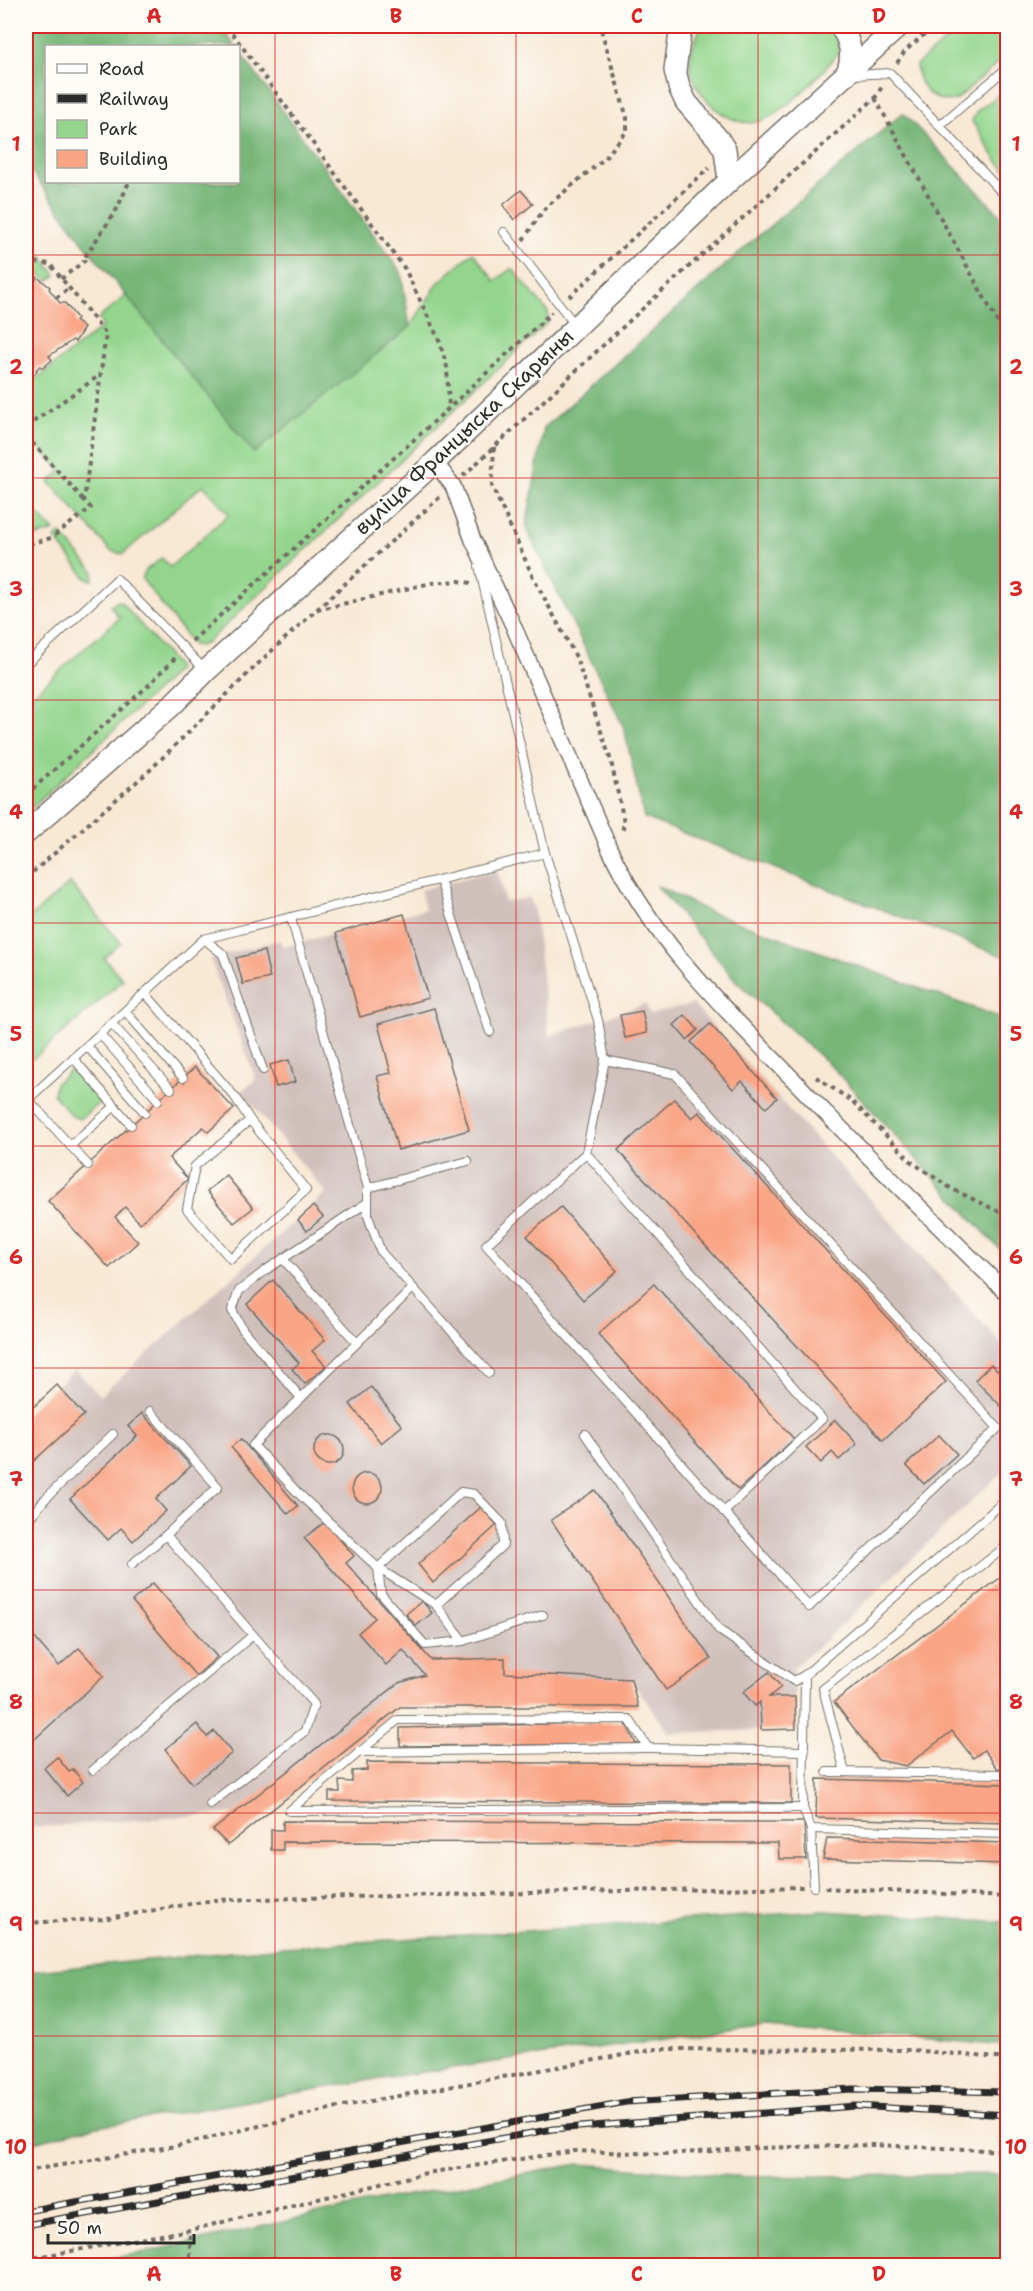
<svg xmlns="http://www.w3.org/2000/svg" width="1033" height="2291" viewBox="0 0 1033 2291" font-family="'Shantell Sans',sans-serif">
<rect width="100%" height="100%" fill="#fdfcf7"/>
<filter id="ink" filterUnits="userSpaceOnUse"><feTurbulence type="fractalNoise" baseFrequency=".0167" numOctaves="2"/><feDisplacementMap in="SourceGraphic" scale="12" xChannelSelector="R" yChannelSelector="G"/><feConvolveMatrix kernelMatrix="1 2 1 2 8 2 1 2 1" color-interpolation-filters="sRGB"/></filter>
<filter id="wash" filterUnits="userSpaceOnUse"><feTurbulence type="fractalNoise" baseFrequency=".008" numOctaves="4" result="noise"/><feDisplacementMap in="SourceGraphic" scale="24" xChannelSelector="R" yChannelSelector="G"/><feGaussianBlur stdDeviation="1.35" result="paint"/><feColorMatrix in="noise" values="0 0 0 0 0 0 0 0 0 0 0 0 0 0 0 0 0 1.4 0 .05"/><feComposite in="paint" operator="in"/></filter>
<g filter="url(#wash)">
<rect width="100%" height="100%" fill="#f8e8d4"/>
<!-- industrial -->
<polygon fill="#d0c0bc" points="497,870 505,902 530,897 535,916 549,1036 645,1004 650,1014 693,1004 1007,1350 1007,1468 819,1646 793,1668 796,1729 669,1733 631,1679 505,1673 425,1675 399,1683 234,1813 26,1828 26,1414 75,1369 100,1396 326,1193 241,1091 256,1079 210,959 279,940 284,947 425,909 420,890"/>
<!-- green -->
<g fill="#93d58d" stroke="#5f805c" stroke-width="1.5">
<path d="M702,26H831L837,35L839,51C825,72 781,117 757,122C726,128 689,91 690,60C691,50 697,34 702,26Z"/>
<path d="M964,26H1001L1007,33V55L956,100C932,104 918,88 916,65Z"/>
<polygon points="1007,89 1008,89 1007,172 995,158 972,121 977,111"/>
<polygon points="26,236 56,275 48,281 36,271 26,280"/>
<polygon points="473,252 495,281 512,268 548,312 549,321 208,642 200,646 193,645 142,579 146,570 162,558 170,567 229,514 203,485 123,554 111,551 49,482 61,471 26,433 26,382 29,385 103,326 98,319 128,294 254,452 410,327 439,282"/>
<polygon points="26,501 54,531 26,539"/>
<polygon points="61,534 94,572 93,580 86,578 55,538"/>
<polygon points="118,601 121,602 176,665 177,671 26,813 26,689 31,696 119,618 110,605"/>
<polygon points="70,883 121,943 104,958 123,980 33,1059 26,1050 26,921"/>
<polygon points="70,1070 77,1070 99,1096 99,1103 80,1119 72,1116 53,1094 55,1084"/>
</g>
<!-- forest -->
<g fill="#76b678" stroke="#507052" stroke-width="1.5">
<polygon points="26,26 220,26 235,46 46,46 46,182 238,182 239,51 401,272 410,327 254,453 85,245 26,164"/>
<polygon points="903,113 1007,222 1007,958 644,818 624,728 526,528 544,428 750,243"/>
<polygon points="657,886 710,912 1007,1020 1007,1257 832,1067 737,982"/>
<polygon points="823,1911 1007,1922 1007,2046 765,2024 382,2078 80,2130 26,2144 26,1972 283,1947"/>
<polygon points="579,2164 746,2177 1007,2174 1007,2265 73,2265 146,2252 397,2197"/>
</g>
<g id="blocks">
<!-- building -->
<g fill="#f9a485">
<polygon points="521,190 533,204 514,220 503,205"/>
<polygon points="37,277 50,287 49,289 60,303 65,303 77,318 75,321 84,328 75,342 73,340 49,356 52,360 43,368 40,366 36,370 37,371 33,376 26,370 26,286 30,286 34,283"/>
<polygon points="404,914 428,998 360,1017 336,933"/>
<polygon points="264,951 270,978 243,984 236,958"/>
<polygon points="434,1008 469,1130 398,1150 377,1076 391,1073 378,1024"/>
<polygon points="642,1011 647,1033 625,1038 620,1015"/>
<polygon points="685,1015 698,1030 687,1040 674,1025"/>
<polygon points="710,1024 777,1098 766,1108 742,1081 733,1089 691,1042"/>
<polygon points="289,1060 295,1082 276,1087 270,1065"/>
<polygon points="195,1067 234,1109 208,1132 203,1127 169,1158 188,1179 140,1223 125,1207 115,1217 138,1242 109,1268 48,1201"/>
<polygon points="674,1099 692,1118 699,1112 946,1382 883,1440 618,1150"/>
<polygon points="226,1175 253,1208 234,1223 207,1191"/>
<polygon points="313,1206 323,1217 307,1231 298,1220"/>
<polygon points="561,1207 617,1271 583,1300 527,1236"/>
<polygon points="273,1280 325,1340 312,1351 326,1366 305,1384 292,1369 299,1363 247,1304"/>
<polygon points="654,1284 794,1439 738,1490 598,1334"/>
<polygon points="991,1364 1008,1381 1008,1402 1002,1407 975,1380"/>
<polygon points="57,1385 84,1415 26,1468 26,1414"/>
<polygon points="371,1387 402,1426 381,1443 350,1404"/>
<polygon points="142,1413 191,1466 156,1499 166,1511 133,1541 121,1528 108,1540 70,1499 137,1436 128,1426"/>
<polygon points="835,1420 857,1444 839,1460 832,1452 821,1463 806,1447"/>
<circle cx="329" cy="1450" r="15"/>
<polygon points="939,1435 957,1454 924,1484 906,1465"/>
<polygon points="241,1439 298,1506 288,1514 231,1447"/>
<circle cx="367" cy="1488" r="15"/>
<polygon points="595,1490 711,1659 666,1690 551,1520"/>
<polygon points="481,1507 497,1525 433,1583 418,1564"/>
<polygon points="325,1522 354,1556 346,1563 431,1660 505,1658 505,1673 631,1679 638,1707 400,1707 228,1845 213,1830 399,1683 425,1675 403,1650 386,1665 358,1633 375,1618 304,1538"/>
<polygon points="1008,1572 1008,1762 998,1769 984,1750 973,1758 952,1731 906,1766 878,1760 834,1702"/>
<polygon points="153,1583 217,1657 196,1676 132,1601"/>
<polygon points="422,1601 432,1613 416,1626 406,1614"/>
<polygon points="26,1628 59,1666 79,1648 104,1676 26,1747"/>
<polygon points="769,1672 781,1687 769,1697 795,1697 796,1729 761,1730 760,1702 755,1706 743,1692"/>
<polygon points="625,1722 636,1744 400,1746 400,1728"/>
<polygon points="197,1724 207,1737 214,1731 232,1753 192,1784 165,1749"/>
<polygon points="57,1757 69,1772 73,1769 83,1782 67,1796 44,1768"/>
<polygon points="367,1762 791,1764 791,1803 329,1801 329,1792 340,1792 339,1781 352,1782 352,1771 367,1770"/>
<polygon points="817,1779 1008,1784 1008,1823 816,1818"/>
<polygon points="283,1821 804,1822 806,1859 779,1859 778,1843 283,1842 283,1850 271,1850 271,1830 283,1830"/>
<polygon points="827,1838 1008,1843 1008,1864 823,1859"/>
</g>
</g>
</g>
<g filter="url(#ink)">
<use href="#blocks" fill-opacity="0" stroke="#736d66" stroke-width="1.5"/>
<g fill="none" stroke-linecap="round" stroke-linejoin="round">
<defs>
<g id="service">
<polyline points="1005,26 1008,29"/>
<polyline points="853,75 890,73 1008,199"/>
<polyline points="939,126 1008,67"/>
<polyline points="504,232 575,325"/>
<polyline points="479,566 545,853 598,1020 605,1060 586,1153 822,1419 724,1512"/>
<polyline points="26,664 117,579 204,669"/>
<polyline points="440,880 490,1032"/>
<polyline points="291,918 368,1188 468,1161"/>
<polyline points="204,939 223,954 263,1070"/>
<polyline points="146,994 235,1097 250,1120 306,1190 231,1259 187,1209 195,1166 250,1120"/>
<polyline points="126,1012 183,1078"/>
<polyline points="112,1024 171,1089"/>
<polyline points="100,1034 158,1100"/>
<polyline points="87,1046 145,1113"/>
<polyline points="73,1058 131,1125"/>
<polyline points="26,1097 88,1165"/>
<polyline points="26,1101 204,939 545,853"/>
<polyline points="70,1146 115,1106"/>
<polyline points="586,1153 486,1245 809,1607 998,1428 675,1074 605,1060"/>
<polyline points="368,1188 368,1216 381,1252 489,1373"/>
<polyline points="283,1259 357,1343"/>
<polyline points="413,1288 253,1445 298,1493 378,1568 436,1605 463,1641 543,1615"/>
<polyline points="26,1354 26,1353"/>
<polyline points="301,1398 243,1330 232,1310 239,1291 266,1270 368,1202"/>
<polyline points="150,1411 218,1487 166,1535 253,1635"/>
<polyline points="585,1434 719,1630 794,1681 805,1675 1008,1498"/>
<polyline points="26,1522 46,1498 113,1434"/>
<polyline points="132,1564 166,1535"/>
<polyline points="436,1605 503,1545 502,1523 474,1494 461,1492 378,1568 381,1594 425,1645 463,1641"/>
<polyline points="805,1675 803,1808 811,1829 814,1887"/>
<polyline points="362,1752 648,1748"/>
<polyline points="93,1770 253,1635 314,1704 305,1731 210,1804"/>
<polyline points="827,1772 1008,1774"/>
<polyline points="845,1772 823,1689 1008,1545"/>
<polyline points="803,1808 289,1811 398,1720 629,1719 648,1748 805,1751"/>
<polyline points="811,1829 1008,1834"/>
</g>
<path id="minor" d="M435,462L453,486L473,540L513,625L610,850C653,939 715,999 783,1069C857,1146 932,1220 1008,1294"/>
<g id="secondary">
<polyline points="681,26 675,70 679,87 686,102 718,139 725,150 729,181"/>
<path d="M840,26C851,41 854,58 846,75"/>
<polyline points="26,833 172,705 206,671 435,462 729,181 899,26"/>
</g>
</defs>
<!-- service casing -->
<use href="#service" stroke="#736d66" stroke-width="10"/>
<!-- minor casing -->
<use href="#minor" stroke="#736d66" stroke-width="18"/>
<!-- secondary casing -->
<use href="#secondary" stroke="#736d66" stroke-width="24"/>
<!-- path -->
<g stroke="#736d66" stroke-width="4" stroke-dasharray="4.5 4.5" stroke-linecap="butt">
<polyline points="227,26 405,269 439,340 447,367 449,408"/>
<polyline points="232,46 238,40"/>
<polyline points="897,63 905,51 934,26"/>
<polyline points="875,98 1008,341"/>
<polyline points="523,240 545,208 605,158 627,131 627,118 600,26"/>
<polyline points="26,261 50,264 106,334 84,500 91,508 51,538 26,545"/>
<polyline points="61,279 87,259 85,257 117,209 129,182"/>
<polyline points="569,297 709,168"/>
<polyline points="56,298 69,288"/>
<polyline points="26,427 100,375"/>
<polyline points="26,436 84,500"/>
<polyline points="494,447 492,486 533,577 576,657 611,761 624,822 622,833"/>
<polyline points="463,476 639,312 875,98 883,85"/>
<polyline points="317,610 431,583 459,581 471,583"/>
<polyline points="192,641 449,408 552,312"/>
<polyline points="26,795 150,684 176,657"/>
<polyline points="26,878 149,771 266,656 440,497"/>
<polyline points="816,1077 852,1101 913,1163 952,1189 1008,1216"/>
<polyline points="825,1888 1008,1897"/>
<polyline points="26,1923 102,1919 214,1900 803,1887"/>
<polyline points="26,2171 176,2146 338,2107 656,2049 912,2050 1008,2059"/>
<polyline points="26,2259 190,2230 426,2173 575,2151 667,2154 758,2148 874,2145 1008,2151"/>
<polyline points="190,2266 190,2230"/>
</g>
<!-- service -->
<use href="#service" stroke="#fff" stroke-width="8"/>
<!-- minor -->
<use href="#minor" stroke="#fff" stroke-width="15"/>
<!-- secondary -->
<use href="#secondary" stroke="#fff" stroke-width="21"/>
<defs>
<g id="rail">
<polyline points="26,2211 626,2102 853,2089 1008,2092"/>
<polyline points="26,2225 553,2129 856,2106 1008,2115"/>
</g>
</defs>
<!-- rail casing -->
<use href="#rail" stroke="#2b2b2b" stroke-width="7"/>
<!-- rail -->
<use href="#rail" stroke="#fdfcf7" stroke-width="4.5" stroke-dasharray="14" stroke-linecap="butt"/>
</g>
</g>
<!-- grid -->
<path fill="none" stroke="#d62828" stroke-width="1.5" stroke-opacity="0.55" d="M275,26V2266M516,26V2266M758,26V2266M26,255H1008M26,478H1008M26,700H1008M26,923H1008M26,1146H1008M26,1368H1008M26,1590H1008M26,1813H1008M26,2036H1008"/>
<g text-anchor="middle" dominant-baseline="central" stroke-width="4.5" stroke-linejoin="round" paint-order="stroke">
<!-- street labels -->
<g font-size="21" fill="#2b2b2b" stroke="#fdfcf7">
<text transform="translate(464 432) rotate(-43)">вуліца Францыска Скарыны</text>
</g>
</g>
<!-- margin -->
<rect width="1033" height="2291" fill="none" stroke="#fdfcf7" stroke-width="66"/>
<!-- legend -->
<rect x="45" y="45" width="195" height="138" fill="#fdfcf7" stroke="#a9a8a5" stroke-width="1.5"/>
<rect x="57" y="64" width="30" height="9" fill="#ffffff" stroke="#a9a8a5" stroke-width="1.5"/>
<text x="99" y="75" font-size="18" fill="#2b2b2b">Road</text>
<rect x="57" y="94" width="30" height="9" fill="#2b2b2b" stroke="#a9a8a5" stroke-width="1.5"/>
<text x="99" y="105" font-size="18" fill="#2b2b2b">Railway</text>
<rect x="57" y="120" width="30" height="18" fill="#93d58d" stroke="#a9a8a5" stroke-width="1.5"/>
<text x="99" y="135" font-size="18" fill="#2b2b2b">Park</text>
<rect x="57" y="150" width="30" height="18" fill="#f9a485" stroke="#a9a8a5" stroke-width="1.5"/>
<text x="99" y="165" font-size="18" fill="#2b2b2b">Building</text>
<!-- scale -->
<path d="M48 2234v9h146v-9" fill="none" stroke="#2b2b2b" stroke-width="3"/>
<text x="57" y="2234" font-size="18" fill="#2b2b2b" stroke="#fdfcf7" stroke-width="4.5" paint-order="stroke">50 m</text>
<rect x="33" y="33" width="967" height="2225" fill="none" stroke="#d62828" stroke-width="2"/>
<g font-size="20" text-anchor="middle" font-weight="bold" fill="#d62828">
<text x="154" y="23">A</text>
<text x="396" y="23">B</text>
<text x="637" y="23">C</text>
<text x="879" y="23">D</text>
<text x="16" y="151">1</text>
<text x="1016" y="151">1</text>
<text x="16" y="374">2</text>
<text x="1016" y="374">2</text>
<text x="16" y="596">3</text>
<text x="1016" y="596">3</text>
<text x="16" y="819">4</text>
<text x="1016" y="819">4</text>
<text x="16" y="1041">5</text>
<text x="1016" y="1041">5</text>
<text x="16" y="1264">6</text>
<text x="1016" y="1264">6</text>
<text x="16" y="1486">7</text>
<text x="1016" y="1486">7</text>
<text x="16" y="1709">8</text>
<text x="1016" y="1709">8</text>
<text x="16" y="1931">9</text>
<text x="1016" y="1931">9</text>
<text x="16" y="2154">10</text>
<text x="1016" y="2154">10</text>
<text x="154" y="2281">A</text>
<text x="396" y="2281">B</text>
<text x="637" y="2281">C</text>
<text x="879" y="2281">D</text>
</g>
</svg>
